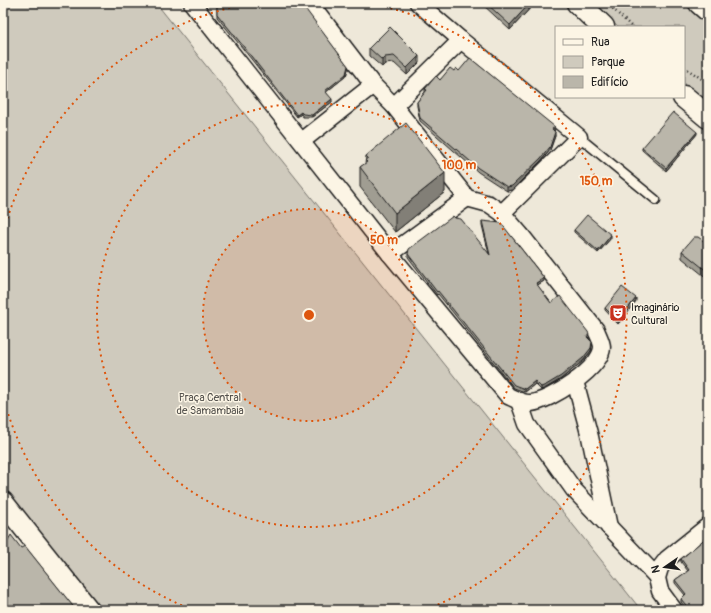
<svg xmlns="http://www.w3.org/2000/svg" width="711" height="613" viewBox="0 0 711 613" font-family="Pangolin,sans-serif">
<rect width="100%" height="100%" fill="#eee8d9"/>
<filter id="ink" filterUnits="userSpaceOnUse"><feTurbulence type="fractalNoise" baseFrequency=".025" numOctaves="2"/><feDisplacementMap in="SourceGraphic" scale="8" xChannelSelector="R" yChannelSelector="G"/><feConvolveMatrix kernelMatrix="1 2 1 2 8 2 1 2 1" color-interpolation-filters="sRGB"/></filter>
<g filter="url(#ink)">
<!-- green -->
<g fill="#cfcabd" stroke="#76736c">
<polygon points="3,3 156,3 641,610 84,610 3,507"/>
<polygon points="590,3 683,3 708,25 708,106 684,85 684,27 618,27"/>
</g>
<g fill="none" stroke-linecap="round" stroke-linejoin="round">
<defs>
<polyline id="service" points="579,137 656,200"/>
<g id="minor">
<path d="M192,3L390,254L508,396C515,399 523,404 531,403C550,401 602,368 602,347C602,342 598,335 596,330L521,235L502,213L489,204L467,198L394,106L373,85L310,3"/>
<polyline points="418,3 461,40 579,137 502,213"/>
<polyline points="394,106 461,40"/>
<polyline points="302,141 373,85"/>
<polyline points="390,254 467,198"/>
<polyline points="575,381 590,437 609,527"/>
<polyline points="519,401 527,424 574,490 657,577"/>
<polyline points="674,610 660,591 657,578 660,568 667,559 708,526"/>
</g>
<polyline id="tertiary" points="3,502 89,610"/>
<g id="secondary">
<polyline points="578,3 603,27"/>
<polyline points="700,3 708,10"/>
<polyline points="684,97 708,117"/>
</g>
</defs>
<!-- service casing -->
<use href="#service" stroke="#1c1c1c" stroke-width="11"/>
<!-- minor casing -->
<use href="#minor" stroke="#1c1c1c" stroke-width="19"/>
<!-- tertiary casing -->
<use href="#tertiary" stroke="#1c1c1c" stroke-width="23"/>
<!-- secondary casing -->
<use href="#secondary" stroke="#1c1c1c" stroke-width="25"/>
<!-- path -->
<g stroke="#1c1c1c" stroke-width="2.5" stroke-dasharray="1 3" stroke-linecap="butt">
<polyline points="607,3 632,27"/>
<polyline points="684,67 708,83"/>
</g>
<!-- service -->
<use href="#service" stroke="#fcf5e5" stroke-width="8"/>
<!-- minor -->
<use href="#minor" stroke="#fcf5e5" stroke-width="16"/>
<!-- tertiary -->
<use href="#tertiary" stroke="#fcf5e5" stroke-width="20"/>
<!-- secondary -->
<use href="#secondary" stroke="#fcf5e5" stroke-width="22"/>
</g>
<!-- wall -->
<g fill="#a09d92" stroke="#1c1c1c">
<polygon points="217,3 348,69 346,76 326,92 332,102 312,117 303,117 301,114 297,117 244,50 217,17"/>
<polygon points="481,3 533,3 533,5 510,30"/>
<polygon points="369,48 419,63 407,75 394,63 385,64 382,67 369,56"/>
<polygon points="454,71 459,71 555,130 554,131 555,136 550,150 541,161 512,190 507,191 478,172 420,121 417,106 417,102 425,92 425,89"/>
<polygon points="697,134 666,171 642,150 642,148"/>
<polygon points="366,156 445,192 395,232 360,187 360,167 365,164"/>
<polygon points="482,221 544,281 537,285 551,303 589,338 592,345 591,351 583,361 561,379 546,388 541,390 535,384 525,392 514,388 438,294 437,295 408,257 408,254 489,254 482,225"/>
<polygon points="574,230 611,238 598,253 574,232"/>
<polygon points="708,244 708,279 682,258 682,251"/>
<polygon points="636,301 618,324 605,310 605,308"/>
<polygon points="708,536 708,610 687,610 681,602 681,599 685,595 675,583 675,580 688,571 681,562 681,559"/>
</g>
<!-- shaded-wall -->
<g fill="#827f77" stroke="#1c1c1c">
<polygon points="530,3 533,3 533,5 510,30 510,25"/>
<polygon points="419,56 419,63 407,75 407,68"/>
<polygon points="385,57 385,64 382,67 382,60"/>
<polygon points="348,66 348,69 346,76 325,93 325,91"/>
<polygon points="332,99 332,102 312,117 312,115"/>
<polygon points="301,112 301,114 297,117 297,115"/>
<polygon points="555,132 555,136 550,150 541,161 512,190 507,191 507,187"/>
<polygon points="697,132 697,134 666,171 666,168"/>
<polygon points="445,173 445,192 395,232 395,213"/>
<polygon points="611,235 611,238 598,253 598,251"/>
<polygon points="544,278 544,281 536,286 536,283"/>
<polygon points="636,298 636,301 618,324 618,321"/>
<polygon points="592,342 591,351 583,361 561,379 546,388 541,390 541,387"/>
<polygon points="535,381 535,384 525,392 525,389"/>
</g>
<!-- building -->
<g fill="#bab6aa" stroke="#1c1c1c">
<polygon points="217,3 292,3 295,7 300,3 301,3 348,66 346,74 325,91 332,99 312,115 303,114 301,112 297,115 244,47 217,14"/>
<polygon points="486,3 530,3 510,25"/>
<polygon points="390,27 419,56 407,68 394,56 385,57 382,60 369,48"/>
<polygon points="470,58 555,127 552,129 555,132 550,147 541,158 512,186 507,187 478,168 420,118 417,102 427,90 425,89 436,76 440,80 450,68 454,71 456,68 459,71"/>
<polygon points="673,112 697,132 666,168 642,148"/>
<polygon points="406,123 445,173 395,213 360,167 367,162 365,160 368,158 366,156"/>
<polygon points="587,215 611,235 598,251 574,230"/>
<polygon points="453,216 455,218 461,219 490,255 482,221 501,223 544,278 536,283 551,303 560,296 588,332 589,334 587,337 592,342 591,348 583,358 561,376 546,385 541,387 535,381 525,389 514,385 438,291 437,292 408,254 409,249"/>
<polygon points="694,237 698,237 708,244 708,272 682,251"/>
<polygon points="622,287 636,298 618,321 605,308"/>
<polygon points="3,533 8,540 11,535 21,548 25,546 76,610 3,610"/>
<polygon points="708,536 708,610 705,610 703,608 701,610 690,610 681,599 686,594 675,580 689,570 681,559"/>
</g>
</g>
<!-- distance rings -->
<circle cx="309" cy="315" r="106" fill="#de560d" fill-opacity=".12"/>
<g fill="none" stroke="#de560d" stroke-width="2" stroke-dasharray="2 4">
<circle cx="309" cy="315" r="106"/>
<circle cx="309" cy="315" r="212"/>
<path d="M193 610A317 317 0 0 1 4 400M4 230A317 317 0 0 1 251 3M367 3A317 317 0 0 1 425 610"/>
</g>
<!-- icons -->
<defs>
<symbol id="theatre-square" viewBox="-11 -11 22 22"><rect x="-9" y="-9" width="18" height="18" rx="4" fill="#c8321e" stroke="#fcf5e5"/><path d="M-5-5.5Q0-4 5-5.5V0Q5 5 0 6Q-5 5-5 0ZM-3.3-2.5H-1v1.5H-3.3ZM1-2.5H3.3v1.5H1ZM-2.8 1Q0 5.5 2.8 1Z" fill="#fff"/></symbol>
</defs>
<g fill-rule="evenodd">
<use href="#theatre-square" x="608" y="303" width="20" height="20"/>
</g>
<g text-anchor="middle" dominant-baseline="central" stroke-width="3" stroke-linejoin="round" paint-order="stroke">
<!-- poi labels -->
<g font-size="11" fill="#1c1c1c" stroke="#fcf5e5" text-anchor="start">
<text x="631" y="307">Imaginário<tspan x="631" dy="13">Cultural</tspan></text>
</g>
<!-- park labels -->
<g font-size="11" fill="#52504c" stroke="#fcf5e5">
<text x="210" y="397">Praça Central<tspan x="210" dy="13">de Samambaia</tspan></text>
</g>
</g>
<circle cx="309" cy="315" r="6" fill="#de560d" stroke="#fcf5e5" stroke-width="2"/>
<g font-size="12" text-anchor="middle" font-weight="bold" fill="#de560d" stroke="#fcf5e5" stroke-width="3" stroke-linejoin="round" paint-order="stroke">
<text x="459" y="169">100 m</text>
<text x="596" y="185">150 m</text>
<text x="384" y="244">50 m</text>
</g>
<!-- margin -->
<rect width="711" height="613" fill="none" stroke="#fcf5e5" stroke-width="16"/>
<rect x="8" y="8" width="695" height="597" fill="none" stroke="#1c1c1c" stroke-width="1.5" filter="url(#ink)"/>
<!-- legend -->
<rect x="555" y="26" width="130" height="72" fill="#fcf5e5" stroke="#a29e95"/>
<rect x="563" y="39" width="20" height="6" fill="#fcf5e5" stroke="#a29e95"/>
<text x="591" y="46" font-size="12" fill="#1c1c1c">Rua</text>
<rect x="563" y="56" width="20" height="12" fill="#cfcabd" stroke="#a29e95"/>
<text x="591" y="66" font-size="12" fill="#1c1c1c">Parque</text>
<rect x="563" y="76" width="20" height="12" fill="#bab6aa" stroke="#a29e95"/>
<text x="591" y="86" font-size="12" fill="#1c1c1c">Edifício</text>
<!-- north arrow -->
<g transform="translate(665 567) rotate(257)" stroke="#fcf5e5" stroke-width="3" paint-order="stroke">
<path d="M0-3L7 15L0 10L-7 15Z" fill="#1c1c1c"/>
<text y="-6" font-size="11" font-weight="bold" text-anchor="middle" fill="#1c1c1c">N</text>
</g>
</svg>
